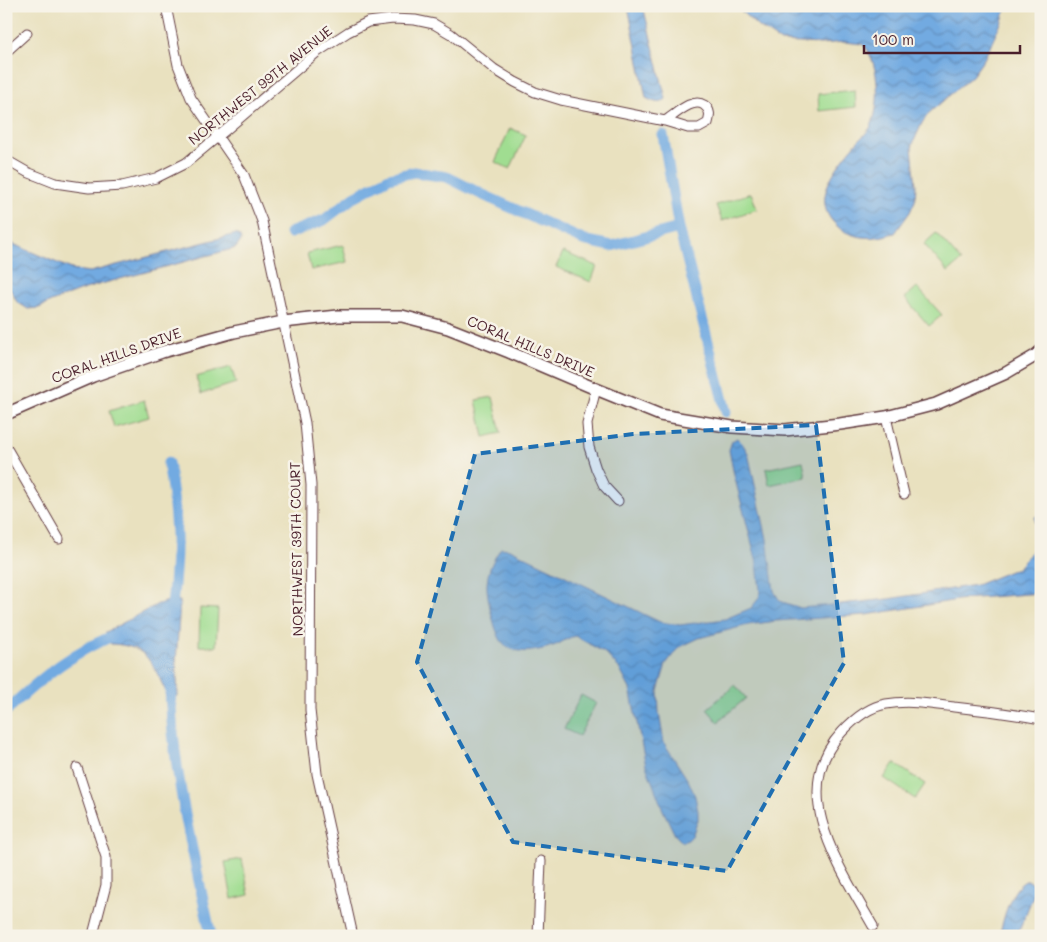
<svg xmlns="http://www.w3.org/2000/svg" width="1047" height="942" viewBox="0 0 1047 942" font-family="Mali,sans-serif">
<defs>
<pattern id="water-waves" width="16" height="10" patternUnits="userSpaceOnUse" patternTransform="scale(1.25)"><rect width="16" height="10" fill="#72aae1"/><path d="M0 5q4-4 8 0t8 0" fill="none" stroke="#608ab7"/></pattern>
</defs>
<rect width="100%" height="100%" fill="#f7f3e8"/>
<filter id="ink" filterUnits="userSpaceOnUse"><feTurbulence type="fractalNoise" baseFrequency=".02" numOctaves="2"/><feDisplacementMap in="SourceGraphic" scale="10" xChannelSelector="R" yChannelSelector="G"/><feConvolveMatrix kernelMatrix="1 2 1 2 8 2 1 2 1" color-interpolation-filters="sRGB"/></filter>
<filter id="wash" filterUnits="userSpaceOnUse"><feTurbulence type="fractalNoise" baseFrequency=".0096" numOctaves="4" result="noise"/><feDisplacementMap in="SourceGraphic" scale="20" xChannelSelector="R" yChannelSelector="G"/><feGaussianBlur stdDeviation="1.12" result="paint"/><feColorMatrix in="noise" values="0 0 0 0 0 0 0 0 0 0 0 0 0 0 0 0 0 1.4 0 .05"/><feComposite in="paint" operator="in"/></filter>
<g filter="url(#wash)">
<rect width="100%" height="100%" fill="#e9e1bf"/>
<!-- pitch -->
<g fill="#a0dd91" stroke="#757e5e">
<polygon points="855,90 856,107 819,111 818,94"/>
<polygon points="510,128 526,135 510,169 495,162"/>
<polygon points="751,193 757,209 722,221 716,205"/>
<polygon points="936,233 961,261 948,272 924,244"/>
<polygon points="343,245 347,262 311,270 307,253"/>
<polygon points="563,252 597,266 591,282 556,267"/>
<polygon points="917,287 942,315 929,326 905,298"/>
<polygon points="231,367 236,383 201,394 196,377"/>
<polygon points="493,397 501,433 484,437 476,400"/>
<polygon points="144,400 149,417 114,427 109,411"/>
<polygon points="803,461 806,477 769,485 766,469"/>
<polygon points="200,608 218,609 216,647 199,646"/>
<polygon points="735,685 746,698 718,722 707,709"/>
<polygon points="581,695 596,703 579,736 564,729"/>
<polygon points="894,763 925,784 915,799 884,778"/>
<polygon points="242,859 249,895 232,899 225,862"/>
</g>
<!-- water -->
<g fill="url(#water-waves)" stroke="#5e6486">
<path d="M628,6H643L666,99C661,106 652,101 646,98Z"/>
<path d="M734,6H1007L1002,21L984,59L972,76L929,113L922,123L914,141L912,148L916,185L915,201L910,212L895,233C889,234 883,237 876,237C864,239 846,235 837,226C807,199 839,164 858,141C863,136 870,130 872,124C880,103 879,72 869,53C868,49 864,46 862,44L845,42L821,44L781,42L756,25L741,11Z"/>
<polygon points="236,234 240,237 241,241 236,248 101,284 79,291 51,302 39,308 28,309 17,302 6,281 6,241 74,270 90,272"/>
<path d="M737,438L742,443L748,453L767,539L774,591L780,601L801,608L888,599L976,585L1018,568L1034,548L1036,531L1035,517L1041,514V593L964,599L866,615L776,621L748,625L699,638L678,648L666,664L658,691L659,713L664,743L689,782L695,796L698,811V820L692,836L688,840L682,842L675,835L663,810L646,766L630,689L619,668L605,653L575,636C569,637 564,641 558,644C549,648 530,653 520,651C516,651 506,647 503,643C495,635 486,595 487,584C488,569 493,560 501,548L510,549L660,622L680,625L725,619L751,608L759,598L760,591L757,563L734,475L729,450L732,441Z"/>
<path d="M172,600L180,601L176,663L178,696H170C163,689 162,682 157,673C147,651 133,645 111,644L106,632L158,604Z"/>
<path d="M1028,880C1034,884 1035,887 1034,894L1017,936H999C1004,919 1010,886 1028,880Z"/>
</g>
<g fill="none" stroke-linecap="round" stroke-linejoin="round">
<!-- canal -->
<g stroke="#72aae1" stroke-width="11">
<polyline points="663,135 679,228 726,412"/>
<polyline points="290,233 324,220 354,197 389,178 414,172 447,177 481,194 583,240 611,246 679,228"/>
<path d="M168,463C172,486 175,509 176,533C177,560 174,588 171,615"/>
<path d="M170,681C171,767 193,852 211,936"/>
<path d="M6,711C40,679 77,647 122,633"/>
</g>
</g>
</g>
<g filter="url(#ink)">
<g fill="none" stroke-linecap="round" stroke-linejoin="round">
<defs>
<g id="minor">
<polyline points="166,6 178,65 191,98 244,175 262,221 305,423 311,485 310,710 317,774 353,936"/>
<polyline points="6,52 27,33"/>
<path d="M6,160L27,172L55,183L89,188L122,186L156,178L186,163L227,129L316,53L348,32L368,22L393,19L415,20L434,24L451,34L494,69L515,82L535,92L561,100L665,121L688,128H699L708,123C710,116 711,110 704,105C692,97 675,115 665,121"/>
<polyline points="596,389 587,424 589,447 596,469 604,486 618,501"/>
<polyline points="886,417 904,494"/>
<polyline points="6,447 59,539"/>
<polyline points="77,768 106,857 106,885 94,931 95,936"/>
<path d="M873,926C841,869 786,792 842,732C854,719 868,707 886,704C909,700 932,704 954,707C983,710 1012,714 1041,719"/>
<polyline points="538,936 541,861"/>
</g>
<polyline id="tertiary" points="6,414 93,376 162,352 234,332 283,322 338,316 402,316 448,328 509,352 596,389 660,415 732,427 785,430 840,424 886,417 936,404 1006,373 1035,356 1041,351"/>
</defs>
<!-- minor casing -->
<use href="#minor" stroke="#623c41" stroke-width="11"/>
<!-- tertiary casing -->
<use href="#tertiary" stroke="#623c41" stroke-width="14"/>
<!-- minor -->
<use href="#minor" stroke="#fff" stroke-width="9"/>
<!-- tertiary -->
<use href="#tertiary" stroke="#fff" stroke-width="11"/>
</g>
</g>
<!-- marked area -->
<path fill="#1f6fb2" fill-opacity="0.2" stroke="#1f6fb2" stroke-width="4" stroke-dasharray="10 6" stroke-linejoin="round" d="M816,425L844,663L727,871L513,842L417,662L475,454L633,434Z"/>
<g text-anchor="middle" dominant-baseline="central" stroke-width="5" stroke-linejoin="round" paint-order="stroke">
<!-- street labels -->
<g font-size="14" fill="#4a1f2b" stroke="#f7f3e8">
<text transform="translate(260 85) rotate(-39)">NORTHWEST 99TH AVENUE</text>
<text transform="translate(531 346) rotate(23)">CORAL HILLS DRIVE</text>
<text transform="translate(116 355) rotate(-20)">CORAL HILLS DRIVE</text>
<text transform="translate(296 549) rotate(-91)">NORTHWEST 39TH COURT</text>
</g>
</g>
<!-- margin -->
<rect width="1047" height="942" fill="none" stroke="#f7f3e8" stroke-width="25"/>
<!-- scale -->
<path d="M864 45v8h156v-8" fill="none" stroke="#4a1f2b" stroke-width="2.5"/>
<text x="872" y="45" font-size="15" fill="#4a1f2b" stroke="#f7f3e8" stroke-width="4" paint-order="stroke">100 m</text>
</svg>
